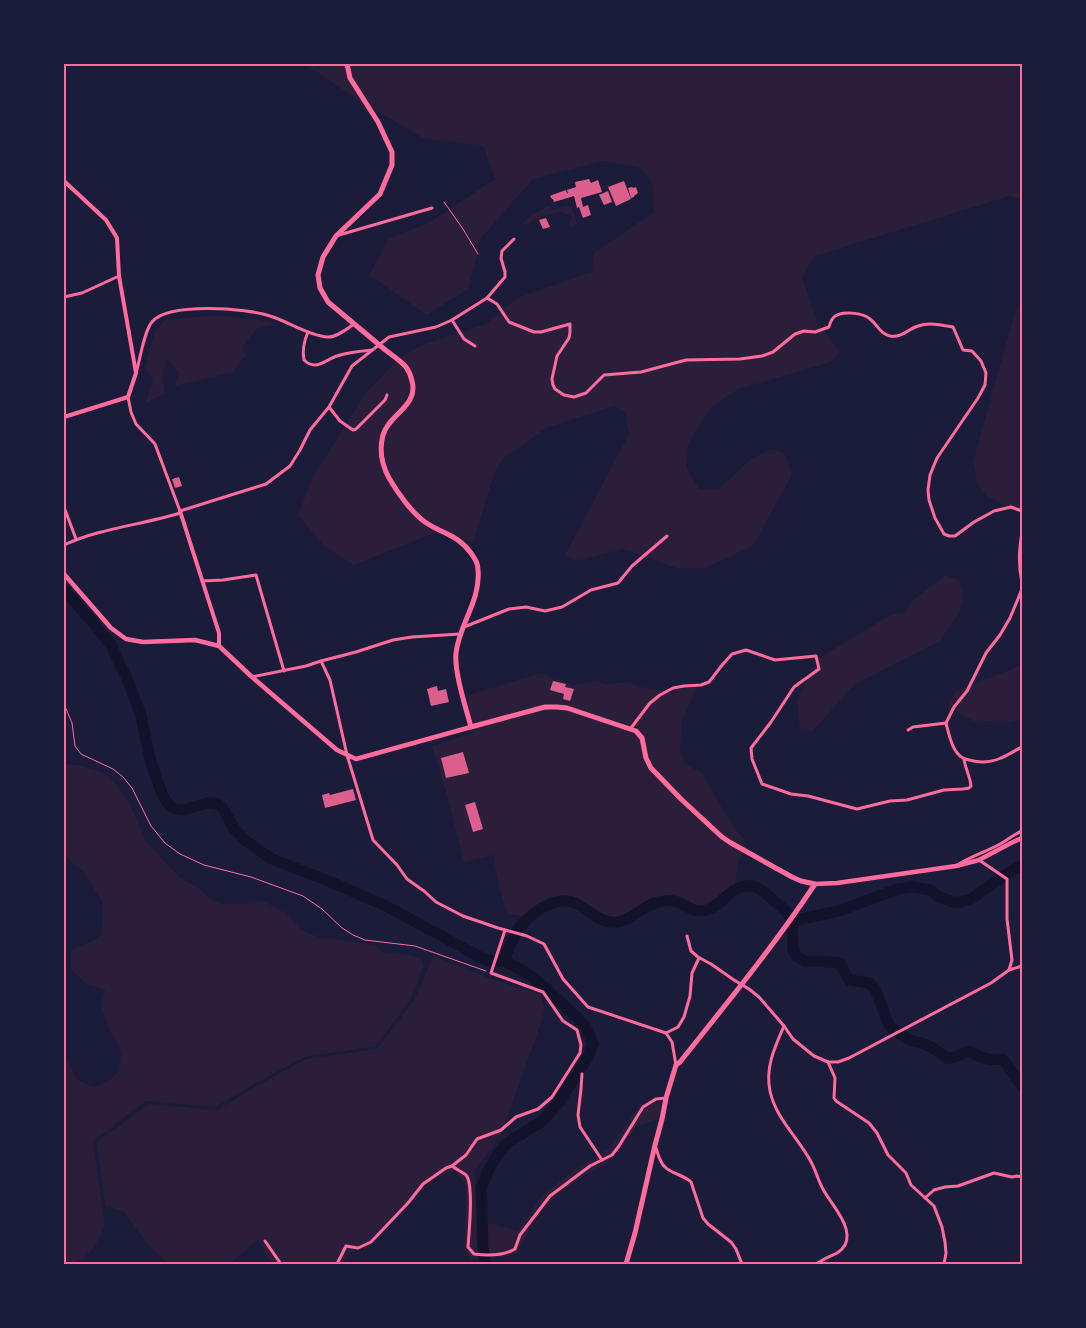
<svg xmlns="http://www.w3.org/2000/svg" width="1086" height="1328" viewBox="0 0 1086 1328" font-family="'Asap Condensed',sans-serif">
<rect width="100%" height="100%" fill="#1b1b3a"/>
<!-- green -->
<g fill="#2a1e3b">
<polygon points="305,64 1022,64 1022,200 1010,196 815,256 802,277 817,321 840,352 833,361 795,373 738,389 711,407 688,444 686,467 699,489 719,489 751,459 771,449 785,454 792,475 753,546 705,568 676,568 624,549 576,561 565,555 629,434 625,412 614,406 546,428 504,458 495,471 473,543 440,531 354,565 324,546 298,515 312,478 366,393 397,360 422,345 486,324 517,298 592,272 594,253 654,212 652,182 640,168 604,161 533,179 481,238 469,288 427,315 369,275 389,238 429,223 495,179 483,146 423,138 358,100"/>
<polygon points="568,205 571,206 578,224 577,225 571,228 569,226 572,216 560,212 546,215 525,225 523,223 530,216 548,206 550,206 551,209 553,210"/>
<polygon points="1022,300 1022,515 987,496 978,486 973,462 1015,312"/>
<polygon points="217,315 282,323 256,329 243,347 245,356 232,373 174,386 179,373 166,358 163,378 165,394 145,403 153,381 145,367 155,330 165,320"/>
<polygon points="945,575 959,580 964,594 960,612 940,641 854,685 813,731 800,729 797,700 819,658 892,614 905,613 911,602"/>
<polygon points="1022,665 1022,719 1009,722 973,721 948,706 956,691"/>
<polygon points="542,673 554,679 573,685 596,681 605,684 628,682 636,686 663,691 697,687 682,722 680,748 685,764 702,773 729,820 748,845 739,859 735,885 724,891 710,905 698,909 684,901 666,896 651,897 637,910 625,917 611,920 600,916 577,900 565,896 551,899 537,906 526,917 507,914 499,887 493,855 464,862 447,795 432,746 475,732 468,702 468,695"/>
<polygon points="64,764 78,765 106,774 116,784 131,806 145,840 179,877 198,888 211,899 221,904 242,904 263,901 284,912 302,930 321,938 332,938 376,946 382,952 408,955 420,958 424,965 410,1000 376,1046 305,1057 254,1084 216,1107 146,1101 93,1141 105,1226 95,1246 84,1258 71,1264 64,1264 64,1059 68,1060 77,1080 94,1087 108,1081 119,1071 121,1055 116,1040 110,1031 101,1006 105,990 85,983 71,969 71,950 94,940 101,934 103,903 83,871 69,860 64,851"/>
<polygon points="433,956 494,980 540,994 545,1009 538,1032 501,1134 475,1171 478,1220 518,1231 542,1195 581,1165 595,1158 610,1147 639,1107 649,1100 661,1104 659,1119 635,1127 623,1146 604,1166 586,1174 556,1196 533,1222 518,1253 506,1257 472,1259 464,1250 466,1205 465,1185 455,1171 444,1174 427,1185 369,1247 348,1253 342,1264 272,1264 258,1240 229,1264 168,1264 146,1242 124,1212 105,1205 97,1142 149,1104 217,1110 262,1083 306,1059 377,1049 415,999"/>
</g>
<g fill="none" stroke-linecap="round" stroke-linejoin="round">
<!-- river -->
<g stroke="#12122b" stroke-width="11">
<polyline points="64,590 96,626 111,645 117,658 128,681 141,715 150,759 162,794 166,801 171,807 176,809 183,810 207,803 215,803 222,807 235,830 246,841 272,859 331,882 386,906 486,960 504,961 527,973 543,986 579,1019 586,1027 593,1044 589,1055 559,1102 542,1121 506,1144 498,1154 490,1167 481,1188 483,1245 485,1264"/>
<path d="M788,914L792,922L793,950L796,956L805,961H819L840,963L849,980L869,983L875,989L889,1025L893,1029L909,1040L922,1043L931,1047L947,1058H952L969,1051C982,1058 988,1061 1002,1059C1010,1067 1014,1078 1022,1085"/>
<path d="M504,961C508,950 513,937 520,927C531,912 557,895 575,903C587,908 597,921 611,922C630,924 642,905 659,902C664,901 670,900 674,901C687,903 691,914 706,910C724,906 729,884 752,886C763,887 785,912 796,920L839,911L898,889L913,887L931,890L939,897L953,902H960L971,899L1008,873L1022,865"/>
</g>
</g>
<!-- building -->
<g fill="#dd5f8e">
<polygon points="589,179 591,183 598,180 602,192 581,198 583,207 588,205 591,215 583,218 579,207 577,208 574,196 554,202 553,199 552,199 550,196 552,195 566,190 567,193 568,193 567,190 576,187 575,182"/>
<polygon points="624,181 631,199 616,206 608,187"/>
<polygon points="632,187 633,188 636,187 638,193 634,196 634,197 631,198 628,188"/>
<polygon points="608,191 612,202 604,205 599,195"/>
<polygon points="546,218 550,227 543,229 539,220"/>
<polygon points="179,477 182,486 175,488 172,479"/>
<polygon points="553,681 566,684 565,687 574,689 570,701 563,699 564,694 550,690"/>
<polygon points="437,686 438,691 446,689 449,702 431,706 427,689"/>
<polygon points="463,752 469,773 446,778 441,758"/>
<polygon points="353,789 356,800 325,808 322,795 329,793 330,795"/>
<polygon points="475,802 483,829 473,832 465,805"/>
</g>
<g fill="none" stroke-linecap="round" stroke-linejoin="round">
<!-- path -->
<g stroke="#ff6b9d" stroke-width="1">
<polyline points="444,202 463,229 478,254"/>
<polyline points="64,704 72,723 75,746 81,754 113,769 123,777 132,788 151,826 165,843 180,854 204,865 251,877 303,896 322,909 342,928 353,935 365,940 415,946 486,971"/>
</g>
<!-- minor -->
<g stroke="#ff6b9d" stroke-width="3">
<polyline points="339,235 432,208"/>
<polyline points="64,297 82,293 119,276"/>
<path d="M487,298L497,304L509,322L534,332H541L570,324V332L569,338L557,356L552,379L553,385L555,389L564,395L574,397L586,393L604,375L641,372L686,360L740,359L762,356L773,352L795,334L804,331L815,332L829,327C830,323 832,319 834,317C841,310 864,313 870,319C878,325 880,334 890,336C902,338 908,329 918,326C929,322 942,325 953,327L963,350L972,351L981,361L986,373L985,385L978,398L937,458L930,475L928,490L929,500L935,518L944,534L949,536H955L974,522L994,511L1011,507L1022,511"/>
<polyline points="452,320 464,339 475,346"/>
<path d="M308,332C304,341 302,350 304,360C307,363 310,365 315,365C322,365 330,358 337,356C348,352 361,351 372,350"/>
<path d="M136,373C140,360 144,331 152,322C168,302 247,308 270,316C287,321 310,336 327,337C336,338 347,329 354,324"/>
<polyline points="128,397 131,412 136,424 155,444 180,511 266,484 290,466 300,450 310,430 329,407 352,366 389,337 436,327 452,320 487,298 505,277 505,272 501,258 502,251 514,239"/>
<polyline points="329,407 340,421 353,430 356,429 385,400 387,395"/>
<polyline points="64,507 76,539"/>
<path d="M1022,532C1019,551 1018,564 1022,583"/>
<path d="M64,545C100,528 142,525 180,513"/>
<polyline points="202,581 223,580 256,575 284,671"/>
<path d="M1022,589L1010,618L1000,635L986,653L967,691L954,707L946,723C949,734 952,752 963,758C966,760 970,760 974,761C984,763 992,762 1001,758C1009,755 1015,750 1022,747"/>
<polyline points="464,627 509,609 526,607 545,611 562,607 591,590 618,583 632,566 667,536"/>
<polyline points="321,661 330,680 347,755 373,840 397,865 407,879 424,891 436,902 463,916 498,928 527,936 544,944 563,979 588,1007 666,1033 672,1042 676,1065"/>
<polyline points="252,677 306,666 321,661 356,652 393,640 412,637 460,634"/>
<path d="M631,728L650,703L660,695L673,688L684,686L701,685L709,682L723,664L732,654L746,650L775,660L816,656L819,669L794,687L771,722L751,748L752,759L762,784L791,794L808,796L857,809L890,801L907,800L944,790L963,789L969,788L971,786C970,776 965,768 964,759"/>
<polyline points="908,730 913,727 946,723"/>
<polyline points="979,860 1007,879 1007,919 1012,960 1009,970"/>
<path d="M959,864C972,856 988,851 1002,843C1009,839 1014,834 1022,831"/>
<polyline points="687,936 691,951 698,957 711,964 734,980 749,989 759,997 784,1026 793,1039 814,1056 828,1062 838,1062 849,1058 991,983 1009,970 1022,966"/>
<path d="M784,1026C775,1047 765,1067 770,1091C776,1119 797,1136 810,1160C816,1170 818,1181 824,1191C832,1205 854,1228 845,1245C839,1256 825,1256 817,1264"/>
<polyline points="666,1033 678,1027 684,1017 690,996 692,973 699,958"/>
<polyline points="828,1062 835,1078 834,1098 836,1101 869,1123 877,1133 888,1155 906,1173 911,1185 934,1206 942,1227 945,1242 946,1253 944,1264"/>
<polyline points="582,1074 581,1089 578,1115 580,1127 602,1160"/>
<path d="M656,1148C658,1154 660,1163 665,1167C672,1174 684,1175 691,1182L703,1218L708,1224L731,1242L736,1249L742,1264"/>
<path d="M452,1166C456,1169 462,1172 466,1175C474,1184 469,1233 468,1247L474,1254C488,1256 503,1256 515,1249L520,1235L550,1196L590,1166L612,1155L619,1146L643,1107L656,1099L666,1098"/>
<polyline points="925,1198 934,1190 945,1187 958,1186 994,1173 1012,1177 1017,1176 1022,1177"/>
<polyline points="265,1241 281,1264"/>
<polyline points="337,1264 346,1246 358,1248 371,1242 408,1203 423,1184 446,1168 452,1166 466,1155 477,1139 501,1130 516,1117 538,1109 552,1097 580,1053 581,1045 577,1030 563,1021 543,992 491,973 505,930"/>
</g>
<!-- tertiary -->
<g stroke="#ff6b9d" stroke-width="4">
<polyline points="64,181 106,220 117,238 119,276 136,373 128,397 64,417"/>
<polyline points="180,511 219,633 219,646"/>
</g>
<!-- secondary -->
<g stroke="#ff6b9d" stroke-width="4.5">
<polyline points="64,574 111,628 126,639 143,642 195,640 219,646 252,677 337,750 356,759 471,727"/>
<polyline points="815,884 837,883 956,866 979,860 1011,843 1022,838"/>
</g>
<!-- primary -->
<path stroke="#ff6b9d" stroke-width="5" d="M347,64L350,78L378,122L392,152V165L380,194L336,236L323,257L318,275L320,288L328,302C346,317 364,332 383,348C390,354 400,360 406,367C409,371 411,376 412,381C419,406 389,414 383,435C379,450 382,465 389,478C397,492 412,513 425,522C442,534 457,534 471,553C475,559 478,563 478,570C481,600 459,625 456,653C454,672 466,708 471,727L545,707H557L567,708L636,731L642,738L646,758L651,768L681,799L722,837L731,843L792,877L801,881L815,884C774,946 726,1004 680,1062L676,1065L666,1098L662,1119L655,1145L635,1233L626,1264"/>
</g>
<!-- border -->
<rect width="1086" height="1328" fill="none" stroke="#1b1b3a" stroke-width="130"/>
<rect x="65" y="65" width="956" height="1198" fill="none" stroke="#ff6b9d" stroke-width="2"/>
</svg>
